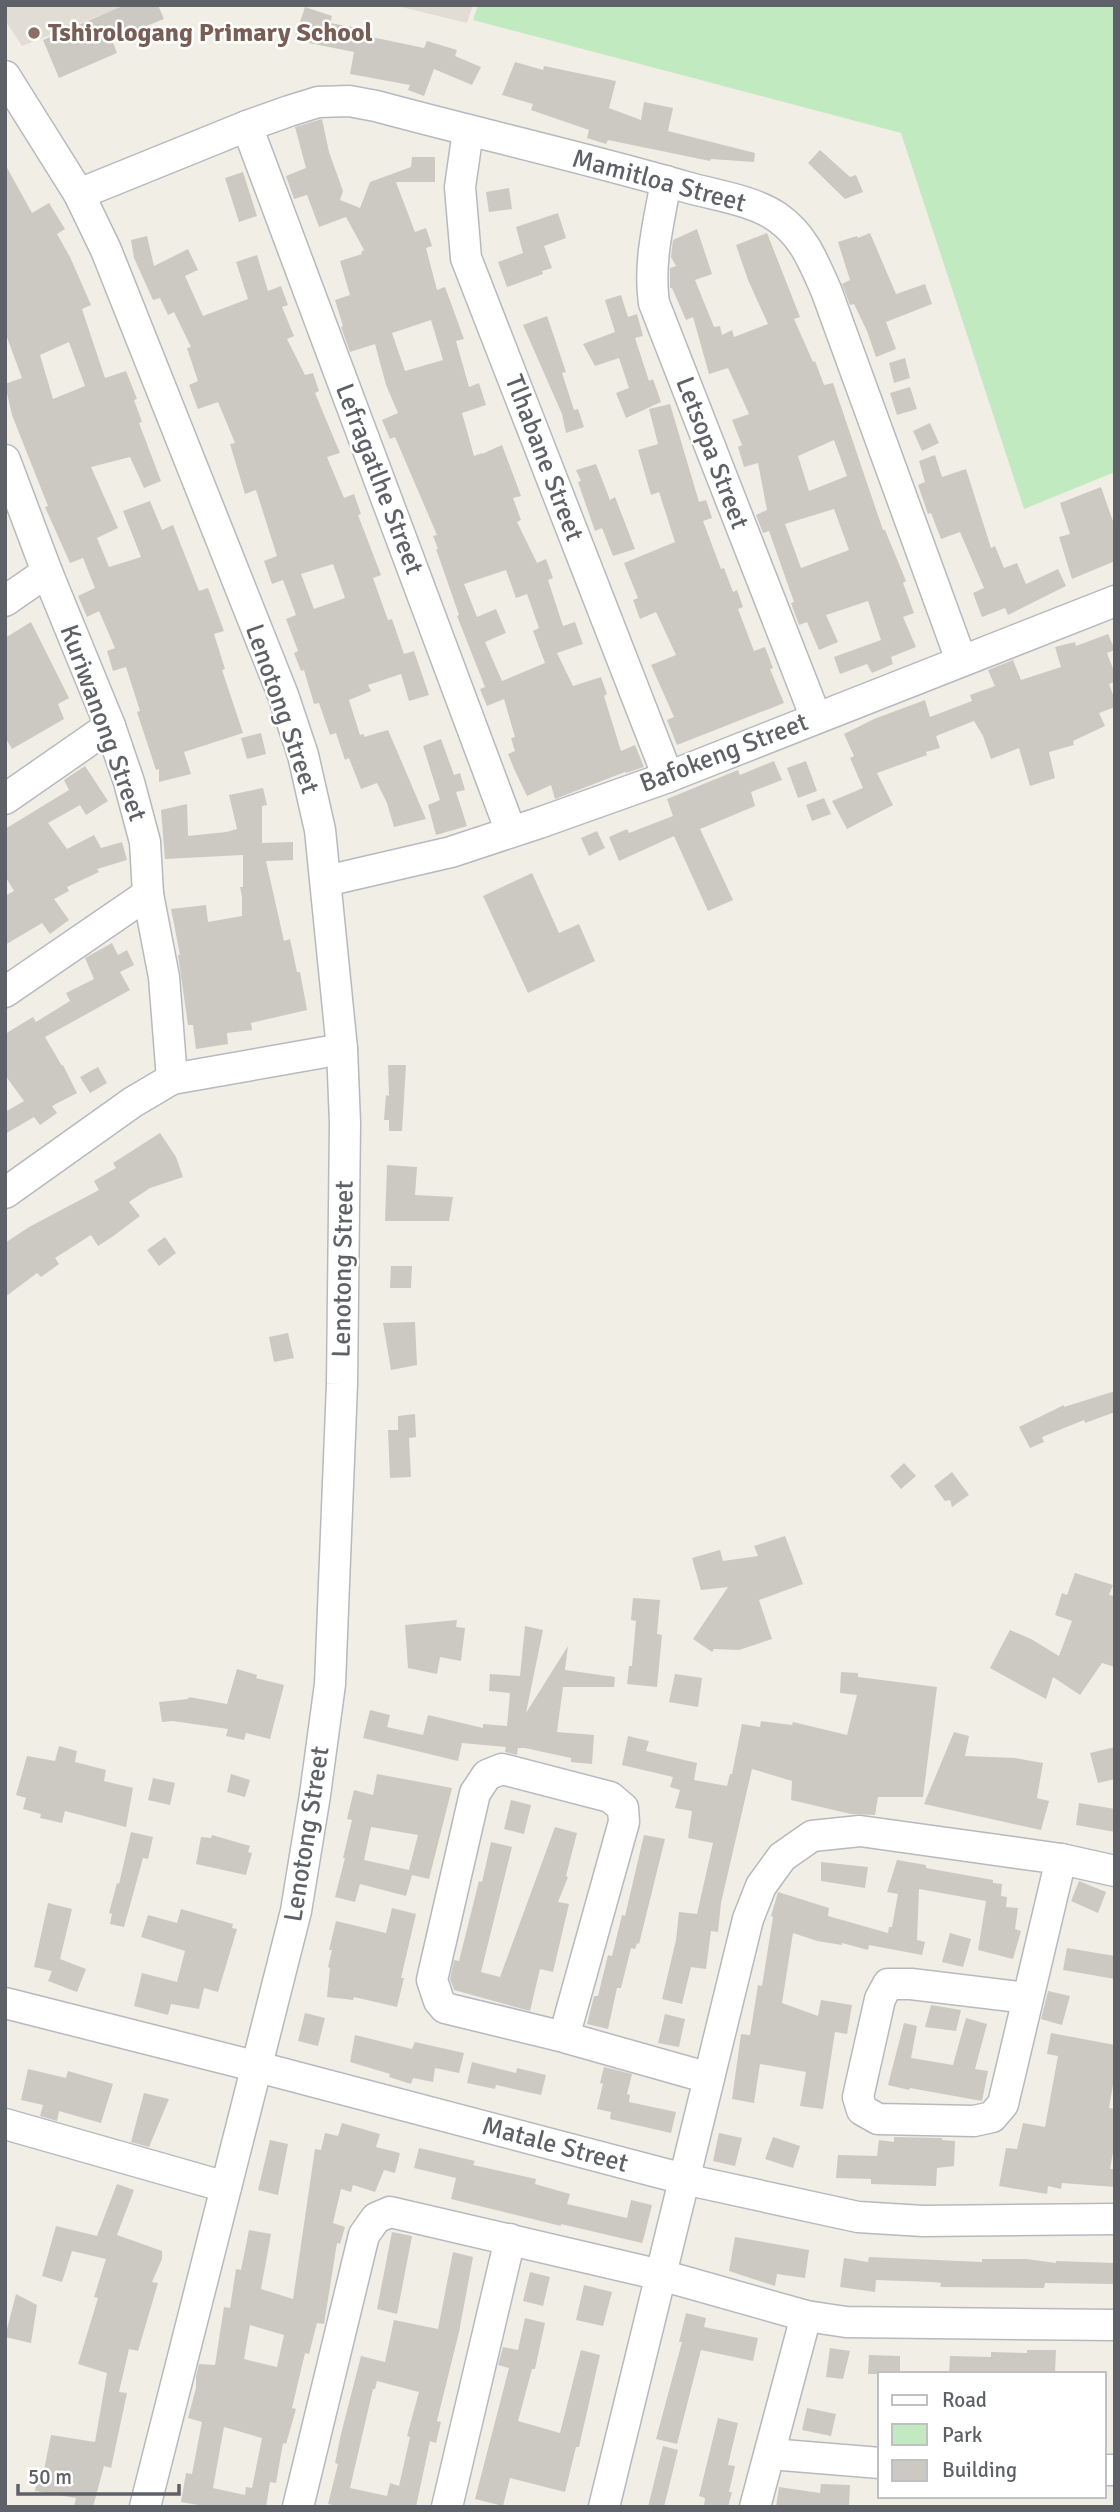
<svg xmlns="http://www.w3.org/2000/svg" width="1120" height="2512" viewBox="0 0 1120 2512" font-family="Signika,sans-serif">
<rect width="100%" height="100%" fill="#f1eee6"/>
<!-- education -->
<g fill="#e1ddd5">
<polygon points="5,5 126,5 22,46 5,20"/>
<polygon points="393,5 473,5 467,23"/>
</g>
<!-- green -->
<polygon fill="#c2eac1" points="478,5 1115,5 1115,472 1024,509 901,133 473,20"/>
<!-- building -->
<g fill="#ccc9c3" fill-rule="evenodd">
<polygon points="125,5 158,5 164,19 112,40 117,53 59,78 43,40"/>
<polygon points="305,7 332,16 330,23 363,29 362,35 424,48 427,41 457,50 455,56 481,67 472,85 434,69 424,96 408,90 410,85 350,74 354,52 294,40"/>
<polygon points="515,62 543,70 544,66 616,81 609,108 641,120 644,102 673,108 668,131 755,153 754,162 711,159 710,161 608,140 606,144 587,138 589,130 531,110 533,104 502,95"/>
<path d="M322,119L329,152L343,191L340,200L360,208L370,182L411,167L412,157H435V182H396L415,232L426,228L432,246L426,248L437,290L445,287L464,339L456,341L469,387L479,383L486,405L462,413L474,456L482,453V454L502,445L521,496L513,498L521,520L517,522L537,563L546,559L553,578L548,580L563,626L575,622L583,644L557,653L573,686L601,677L607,694L604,696L621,751L635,745L644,767L626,773L625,772L555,799L551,785L527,796L515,771L508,754L515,751L511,738L515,737L504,699L487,706L480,689L485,687L457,616L459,615L436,549H438L433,536L437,535L395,437L390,439L382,420L398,413L386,385L375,344L350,352L341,327L343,326L335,300L350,295L340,261L362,254L361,252L364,250L346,217L319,227L307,195L294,199L286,176L306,168L295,127ZM431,320L443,360L405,371L392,333ZM506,570L516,598L527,594L539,628L533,631L545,663L502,681L485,642L506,633L496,609L477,617L464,584Z"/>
<polygon points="820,150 850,177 856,175 863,192 845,199 808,163"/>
<path d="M5,164L32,213L49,203L65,229L57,234L70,257L91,305L82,309L105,378L126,371L137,399L134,400L142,422L139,423L161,481L144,488L130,457L91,467L118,528L97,538L109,567L141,557L123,511L150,501L162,530L173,525L199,591L208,588L224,631L214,634L225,669L222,670L243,733L184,752L191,774L159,782V769L156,770L137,712L140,711L126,667L113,671L107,651L115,648L99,611L87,617L78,596L95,588L83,558L70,563L45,507L48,506L12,415L5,384L22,378L5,332ZM69,342L85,386L53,399L40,355Z"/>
<polygon points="243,172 257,216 239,222 225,178"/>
<polygon points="509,188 512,209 489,212 486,192"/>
<polygon points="558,213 566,238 544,246 552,268 542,271 543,274 507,287 498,262 523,253 516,227"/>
<path d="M697,229L712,274L695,280L714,327L720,326L722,335L732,330L734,337L768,324L748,280L736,245L767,233L800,317L794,319L813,362L815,361L824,385L833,383L883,530H885L906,581L903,583L914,613L903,617L916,647L891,657L893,664L872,673L867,664L840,674L834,657L881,640L868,601L826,615L838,642L819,650L807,622L799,625L791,603L794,602L769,531L763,533L756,515L767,510L758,463L744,467L738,447L742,445L732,420L749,414L728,368L709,374L693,317L686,320L672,288H670V268L676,266L671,257L673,240ZM834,440L847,476L809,491L798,456ZM834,509L849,550L801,568L785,524Z"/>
<polygon points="870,233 896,294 925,284 932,304 886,322 896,349 876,357 867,331 854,304 850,305 842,284 850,280 838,242 857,236 858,238"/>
<path d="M147,236L154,266L188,249L198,270L185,276L203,316L248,299L236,262L257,255L268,291L281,286L288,305L282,307L294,336L287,339L305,375L313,373L319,391L315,393L340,453L327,457L344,498L354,494L361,514L358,515L381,575L373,578L388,620L392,619L404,654L414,651L429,695L409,701L401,674L368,685L371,691L349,700L360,735L364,734V737L388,730L426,819L394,827L387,803L377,783L361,789L349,758L345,760L336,733L330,735L319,703L314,704L304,670L301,671L294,653L298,651L286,619L296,615L283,580L272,584L264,561L277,556L256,490L245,494L230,444L235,443L218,402L198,409L189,385L198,381L187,348L191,347L174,312L168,315L160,298L153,300L134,258L131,240ZM333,564L345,598L314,609L301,574Z"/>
<polygon points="621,295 628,317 637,314 643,336 635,338 649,381 653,379 661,402 626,418 616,393 629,388 619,358 595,366 583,344 615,332 605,300"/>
<polygon points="547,316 566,372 562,373 574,410 578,409 584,427 566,433 562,414 523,325"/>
<polygon points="905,358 910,378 894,383 889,363"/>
<polygon points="910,387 917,409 897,415 890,393"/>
<polygon points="670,404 699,502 706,500 712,518 703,521 721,569 724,568 733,592 737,590 743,607 738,609 754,651 765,647 773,668 770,669 784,703 677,745 667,720 674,717 651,665 676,655 656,612 640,619 633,600 638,598 624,563 675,542 659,492 651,495 638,450 658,444 649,409"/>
<polygon points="930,423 939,443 922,451 913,431"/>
<polygon points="935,455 942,477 966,469 991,548 995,546 1004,568 1017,563 1026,584 1058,569 1066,586 1008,615 1005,608 982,617 973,593 984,588 960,532 941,539 931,513 928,514 918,485 925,482 919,461"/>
<polygon points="596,464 610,500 615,497 635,549 613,556 602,528 595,531 578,482 581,481 576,470"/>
<polygon points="1101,487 1115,527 1115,561 1072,579 1059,537 1070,534 1060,503"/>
<polygon points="31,622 69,698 58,704 64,719 12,749 5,737 5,638"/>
<polygon points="1108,634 1115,650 1107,653 1115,674 1115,682 1109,684 1115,700 1115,707 1099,713 1105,726 1073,741 1074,745 1049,752 1055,778 1030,786 1019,748 991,759 983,736 974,721 936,736 940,748 926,752 927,755 877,773 893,805 847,829 832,801 863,788 850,758 854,756 844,734 874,719 925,700 930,717 972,701 970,695 995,686 988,670 1013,660 1021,680 1061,667 1055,647 1075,642 1076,646"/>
<polygon points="261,733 266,754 247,759 241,738"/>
<polygon points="441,739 454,775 460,773 465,790 456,792 467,826 436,835 428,805 440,800 423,746"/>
<polygon points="774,761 782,780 751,792 755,806 700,829 733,900 708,911 674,836 619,861 609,837 627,829 629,833 673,816 667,799 738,770 740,775"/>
<polygon points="806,761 817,791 798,798 787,768"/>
<polygon points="85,766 108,801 86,815 80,805 48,823 67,849 94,835 101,848 122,842 127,860 97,869 99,872 67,887 69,891 54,899 69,920 50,934 42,923 5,945 5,896 14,891 5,876 5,829 69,790 64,780"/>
<polygon points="263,788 267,805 262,806 262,843 293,842 293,860 266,861 284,941 290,939 297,972 300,972 307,1010 251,1023 252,1030 227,1033 228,1044 196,1049 193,1025 188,1025 178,955 180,955 171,909 206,905 208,922 242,916 242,897 240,887 243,887 243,855 165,859 161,810 187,804 188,836 226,832 237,829 229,795"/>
<polygon points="824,798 831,814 812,821 806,805"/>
<polygon points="597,831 605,848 589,856 581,838"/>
<polygon points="532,873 559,933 579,924 595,961 528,993 483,896"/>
<polygon points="112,943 118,955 127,950 134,965 120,972 130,990 45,1037 62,1066 63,1065 77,1093 52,1106 57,1113 40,1125 34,1117 5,1134 5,1112 24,1101 5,1075 5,1034 33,1017 36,1022 70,1001 66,993 94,979 85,958"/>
<polygon points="388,1065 406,1065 402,1131 389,1131 389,1120 384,1120 386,1095 389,1096"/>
<polygon points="98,1067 107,1083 90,1093 80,1077"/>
<polygon points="160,1133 176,1157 183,1177 150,1188 129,1202 140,1216 112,1237 98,1246 91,1235 55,1258 59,1264 41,1277 37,1273 5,1297 5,1243 29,1227 99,1190 94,1181 116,1168 113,1163"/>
<polygon points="387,1165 417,1167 415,1195 453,1197 449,1221 385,1221"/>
<polygon points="165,1237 176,1253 159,1266 147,1250"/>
<polygon points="391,1266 412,1266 411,1288 390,1288"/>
<polygon points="415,1322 417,1365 391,1370 383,1323"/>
<polygon points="288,1333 294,1358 274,1362 269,1337"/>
<polygon points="1115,1391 1115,1412 1085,1423 1084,1420 1042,1437 1044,1442 1030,1448 1019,1427 1064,1405 1064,1407"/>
<polygon points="415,1414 416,1437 409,1438 411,1477 390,1478 388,1430 398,1430 398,1416"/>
<polygon points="904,1463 916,1476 901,1489 890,1476"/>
<polygon points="952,1472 969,1495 952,1507 950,1500 945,1501 934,1486"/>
<polygon points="785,1536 803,1584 759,1600 772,1639 739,1650 714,1649 712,1652 693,1639 728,1587 701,1590 692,1558 720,1550 723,1561 758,1556 754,1546"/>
<polygon points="1075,1573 1113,1585 1109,1595 1115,1596 1115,1667 1102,1663 1080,1695 1053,1677 1046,1699 990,1668 1010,1630 1031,1639 1059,1656 1072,1621 1055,1615 1062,1593 1067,1595"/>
<polygon points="633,1598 660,1600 657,1634 662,1635 657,1687 627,1684 629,1666 632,1666 636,1621 631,1620"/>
<polygon points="457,1620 456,1627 465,1628 461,1661 440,1657 437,1674 408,1668 405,1625"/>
<polygon points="525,1626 543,1630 526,1713 568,1646 565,1670 615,1677 614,1687 563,1687 557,1732 594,1735 592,1764 571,1762 571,1758 525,1748 518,1748 517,1755 505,1752 506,1747 462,1743 458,1761 363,1738 370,1710 390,1715 387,1727 423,1735 428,1715 483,1728 483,1724 507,1726 510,1693 489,1691 490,1674 520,1676"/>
<polygon points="237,1669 257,1675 256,1678 284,1685 270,1739 246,1733 244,1740 226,1736 228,1729 173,1721 162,1722 159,1702 188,1699 189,1697 227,1704"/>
<polygon points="841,1672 858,1673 858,1677 937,1687 923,1797 878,1797 875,1815 851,1814 791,1800 792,1781 752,1769 721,1903 718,1932 711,1931 706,1969 691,1967 682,2004 662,1999 676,1940 679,1912 697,1914 713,1843 688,1838 692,1811 675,1808 680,1790 670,1787 673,1777 622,1765 628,1736 649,1741 646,1751 697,1763 694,1780 727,1786 730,1774 732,1774 742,1724 760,1727 761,1721 792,1725 793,1722 847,1735 857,1695 840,1693"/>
<polygon points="675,1674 702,1678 698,1707 669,1702"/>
<polygon points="954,1732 969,1736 965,1756 1015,1758 1043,1763 1037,1798 1049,1801 1041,1830 924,1804"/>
<polygon points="59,1746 77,1751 75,1762 106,1770 104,1781 133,1788 126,1827 65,1811 62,1823 40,1818 41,1814 23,1809 26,1798 16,1795 27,1756 55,1761"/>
<polygon points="1115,1747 1115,1779 1098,1783 1090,1753"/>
<polygon points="231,1774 250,1780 245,1797 227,1792"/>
<path d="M377,1774L452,1788L429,1879L412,1875L406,1896L360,1884L355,1902L335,1897L345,1858H343L352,1820L347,1819L354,1790L373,1795ZM371,1827L418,1835L409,1870L364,1860Z"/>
<polygon points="153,1778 175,1783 170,1805 148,1800"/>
<polygon points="511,1800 531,1805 524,1834 504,1829"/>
<polygon points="1079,1803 1115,1809 1115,1832 1076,1825"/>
<polygon points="555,1827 577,1833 566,1876 568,1877 558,1902 569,1904 553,1972 540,1969 530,2011 454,1990 450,1979 454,1960 459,1961 479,1881 482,1882 491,1842 512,1847 481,1972 500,1977"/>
<polygon points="131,1832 153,1837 148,1859 143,1858 124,1927 110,1924 112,1914 109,1913 117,1883 119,1884"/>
<polygon points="212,1835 250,1846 248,1852 252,1853 246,1875 196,1864 201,1837 211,1838"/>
<polygon points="644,1835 665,1839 639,1944 637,1943 635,1949 631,1948 621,1988 617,1988 608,2029 587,2024 594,1996 598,1996 608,1955 612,1956 622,1915 625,1916"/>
<polygon points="897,1860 926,1865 926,1868 993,1880 993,1883 1002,1884 1001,1896 1007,1897 1006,1907 1018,1908 1015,1929 1021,1931 1013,1959 978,1950 986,1901 919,1889 917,1940 925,1942 922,1955 869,1945 868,1950 842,1943 842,1945 817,1941 793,1933 782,2003 818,2016 821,2000 852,2005 847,2034 835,2032 823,2109 800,2106 806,2072 760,2064 754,2103 732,2099 741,2034 750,2035 758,1985 762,1986 773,1917 771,1916 778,1892 829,1908 828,1916 888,1933 889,1927 892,1927 898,1894 887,1892"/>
<polygon points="821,1862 868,1867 865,1888 821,1881"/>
<polygon points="1079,1881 1106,1892 1098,1913 1071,1901"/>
<polygon points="48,1903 72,1909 60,1959 86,1969 77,1992 48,1981 52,1971 34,1967"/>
<polygon points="392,1908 416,1914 401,1978 404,1978 397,2007 354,1997 353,2000 327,1997 330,1968 328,1967 332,1950 329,1950 336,1921 386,1933"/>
<polygon points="181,1909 233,1924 232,1928 237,1929 218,1992 204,1988 199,2009 171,2004 168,2015 134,2006 142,1973 177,1982 185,1951 141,1937 148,1915 177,1923"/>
<polygon points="950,1933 971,1939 963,1967 942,1962"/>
<polygon points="1067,1948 1115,1956 1115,1979 1063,1970"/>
<polygon points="1048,1991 1070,1996 1062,2025 1041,2019"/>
<polygon points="931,2005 961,2010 956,2031 925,2027"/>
<polygon points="305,2013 325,2018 318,2046 298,2041"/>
<polygon points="665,2014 685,2019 679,2047 658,2043"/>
<polygon points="966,2018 987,2024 975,2069 988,2071 982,2101 910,2088 909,2090 888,2085 904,2023 917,2026 911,2058 953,2065"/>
<polygon points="1051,2033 1115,2045 1115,2073 1109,2108 1115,2109 1115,2141 1110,2169 1115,2169 1115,2187 1062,2183 1061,2189 1048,2186 1047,2194 999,2186 1006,2148 1017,2149 1023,2123 1045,2127 1058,2056 1047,2054"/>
<polygon points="355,2035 412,2049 415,2042 464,2053 459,2073 435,2068 433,2082 413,2078 411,2084 389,2077 390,2074 350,2062"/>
<polygon points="472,2062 516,2073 517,2068 546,2075 541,2095 496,2085 495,2089 467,2083"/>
<polygon points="604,2067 632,2074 627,2094 630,2095 629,2102 676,2112 671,2133 610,2119 611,2112 597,2109 603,2084 600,2083"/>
<polygon points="28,2069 66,2078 68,2071 113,2084 101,2123 59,2111 57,2121 40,2116 43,2105 21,2100"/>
<polygon points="144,2093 169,2099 149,2147 131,2142"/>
<path d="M342,2123L380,2134L376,2147L400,2153L395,2173L384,2170L375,2192L353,2185L351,2192L341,2189L333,2223L345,2227L340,2244L337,2243L324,2324L317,2323L309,2354L305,2353L292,2408L296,2409L286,2444L283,2443L276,2483L270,2482L266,2507H210L181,2502L186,2473L192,2474L202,2422L188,2418L196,2388V2376L199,2364L215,2365L224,2307L230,2308L236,2269L241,2270L249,2230L271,2234L261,2289L293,2299L315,2149L321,2150L325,2133L338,2136ZM250,2325L284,2335L277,2367L244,2359ZM224,2427L262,2438L252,2488L246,2487L245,2495L213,2488Z"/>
<polygon points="719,2133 742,2138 735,2166 713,2161"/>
<polygon points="773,2137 800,2146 793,2168 765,2159"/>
<polygon points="894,2137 942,2138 942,2140 955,2141 954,2166 937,2168 936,2186 871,2184 871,2179 836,2178 838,2155 877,2156 879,2140 894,2142"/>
<polygon points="270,2140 288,2144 278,2195 258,2190"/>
<polygon points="419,2148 475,2161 473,2165 536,2179 535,2184 570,2194 567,2204 627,2218 631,2200 652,2205 644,2237 642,2243 561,2224 561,2226 451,2199 456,2178 414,2168"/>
<polygon points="117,2184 134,2190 117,2235 162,2251 162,2259 152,2282 158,2283 138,2351 129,2349 119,2392 127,2393 111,2468 104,2466 93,2507 74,2507 76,2498 35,2491 38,2470 44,2470 51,2435 95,2442 107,2373 78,2364 98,2298 94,2297 106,2259 72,2251 62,2282 42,2276 56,2226 97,2236"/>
<polygon points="392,2232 412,2236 397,2314 377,2309"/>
<polygon points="735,2237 809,2250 805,2278 777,2274 775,2286 729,2271"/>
<path d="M453,2252L473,2257L459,2332L437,2421L441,2422L436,2443L430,2441L416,2507H340L328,2504L338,2464L335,2463L341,2434L361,2356L385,2362L394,2320L438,2329ZM377,2381L419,2392L407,2436L410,2437L399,2486L390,2483L387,2496L350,2488L373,2389H375Z"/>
<polygon points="869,2257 982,2262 982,2259 1026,2259 1056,2263 1056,2261 1115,2263 1115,2284 1045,2283 1044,2288 940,2287 941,2283 933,2282 876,2280 875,2292 840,2287 844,2258 868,2262"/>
<polygon points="530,2272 550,2277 543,2306 523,2301"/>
<polygon points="584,2285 612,2292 603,2326 576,2320"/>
<polygon points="16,2294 37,2305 31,2343 5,2337"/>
<polygon points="686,2313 706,2318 704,2327 758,2338 753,2361 701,2350 677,2444 656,2439 682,2342 679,2342"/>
<polygon points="525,2318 545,2323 535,2369 532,2369 518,2421 560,2433 581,2350 600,2355 579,2447 576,2447 565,2492 510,2478 503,2506 475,2499 509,2368 498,2365 503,2347 518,2350"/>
<polygon points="830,2348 850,2351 843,2379 826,2377"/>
<polygon points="1027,2350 1056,2350 1055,2373 949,2374 950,2356 991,2357 991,2352 1027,2353"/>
<polygon points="869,2355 900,2356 900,2374 868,2374"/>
<polygon points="807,2408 836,2414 831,2436 802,2430"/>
<polygon points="718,2418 738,2423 728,2465 735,2466 729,2492 732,2492 728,2507 704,2507 705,2498 699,2496"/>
<polygon points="663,2446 678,2450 664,2507 648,2507"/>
<polygon points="821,2484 850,2485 849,2507 776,2507 779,2487 820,2493"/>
</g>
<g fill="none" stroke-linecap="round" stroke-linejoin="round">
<defs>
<g id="minor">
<polyline points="5,76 79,194 106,250 283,695 303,755 320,830 342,1049 345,1123 342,1384 330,1684 315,1795 296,1911 145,2507"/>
<polyline points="247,126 511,832"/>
<polyline points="468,131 460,187 466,258 668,777"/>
<path d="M666,181C659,222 648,262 654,303L816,718"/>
<path d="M79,194L247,126L289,111L318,102L349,101L376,106C479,134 583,157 686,187C714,195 752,200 777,217C804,236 813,261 826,290L961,660"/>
<polyline points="5,460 47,572 110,726 129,782 145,842 148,894 164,977 172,1079"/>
<polyline points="5,601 47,572"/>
<polyline points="5,799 110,726"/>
<polyline points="326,881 451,852 539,823 668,777 1115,601"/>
<polyline points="5,992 148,894"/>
<polyline points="5,1193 133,1102 172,1079 342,1049"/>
<polyline points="1028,1998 911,1984 888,1984 880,1999 858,2097 862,2110 878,2119 974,2121 992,2117 1003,2104 1061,1859"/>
<polyline points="5,2003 258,2067 684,2179 858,2217 923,2221 1115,2219"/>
<polyline points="564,2037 624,1822 623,1808 610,1797 502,1769 487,1775 475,1793 432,1980 439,2001 445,2008 564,2037 709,2078"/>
<polyline points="5,2124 226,2187"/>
<polyline points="770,2454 880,2463"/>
<polyline points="1104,2470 1115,2470"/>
<polyline points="298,2507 364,2235 376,2218 390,2212 661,2275 806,2316 846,2322 1115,2325"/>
<polyline points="447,2507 510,2239"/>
<polyline points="604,2507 748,1919 761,1886 782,1857 812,1836 860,1831 1061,1859 1115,1871"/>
<polyline points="755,2507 806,2316"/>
</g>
</defs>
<!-- minor casing -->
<use href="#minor" stroke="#b7b9be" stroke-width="33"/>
<!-- minor -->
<use href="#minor" stroke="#fff" stroke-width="30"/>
</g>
<!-- markers -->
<circle fill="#8d6e63" stroke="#fff" stroke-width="2.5" cx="34" cy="33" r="7"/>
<g text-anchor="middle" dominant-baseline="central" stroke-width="5" stroke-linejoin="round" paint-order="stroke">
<!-- education labels -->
<g font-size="26" font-weight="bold" fill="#785e54" stroke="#fff" text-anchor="start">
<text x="48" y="33">Tshirologang Primary School</text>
</g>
<!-- street labels -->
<g font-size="26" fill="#5e6268" stroke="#fff">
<text transform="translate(659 181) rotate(15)">Mamitloa Street</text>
<text transform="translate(712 453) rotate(69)">Letsopa Street</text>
<text transform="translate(544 458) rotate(69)">Tlhabane Street</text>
<text transform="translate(379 479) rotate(69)">Lefragatlhe Street</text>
<text transform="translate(282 709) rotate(71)">Lenotong Street</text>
<text transform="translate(103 723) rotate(70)">Kuriwanong Street</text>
<text transform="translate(724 753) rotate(-21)">Bafokeng Street</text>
<text transform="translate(343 1269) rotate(-89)">Lenotong Street</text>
<text transform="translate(307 1834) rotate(-81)">Lenotong Street</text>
<text transform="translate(555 2145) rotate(15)">Matale Street</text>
</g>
</g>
<!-- border -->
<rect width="1120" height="2512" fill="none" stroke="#5e6268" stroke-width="14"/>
<!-- legend -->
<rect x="878" y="2372" width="228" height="126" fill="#ffffff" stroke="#bfc0c3" stroke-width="2"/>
<rect x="892" y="2395" width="35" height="10" fill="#ffffff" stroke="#bfc0c3" stroke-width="2"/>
<text x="942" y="2407" font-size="21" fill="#5e6268">Road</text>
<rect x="892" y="2424" width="35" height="21" fill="#c2eac1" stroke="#bfc0c3" stroke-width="2"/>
<text x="942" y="2442" font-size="21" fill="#5e6268">Park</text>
<rect x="892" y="2460" width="35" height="21" fill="#ccc9c3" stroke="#bfc0c3" stroke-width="2"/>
<text x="942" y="2477" font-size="21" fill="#5e6268">Building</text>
<!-- scale -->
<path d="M18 2484v10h161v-10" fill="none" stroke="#5e6268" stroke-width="3.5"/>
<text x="28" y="2484" font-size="21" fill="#5e6268" stroke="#ffffff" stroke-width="5" paint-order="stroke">50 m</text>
</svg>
